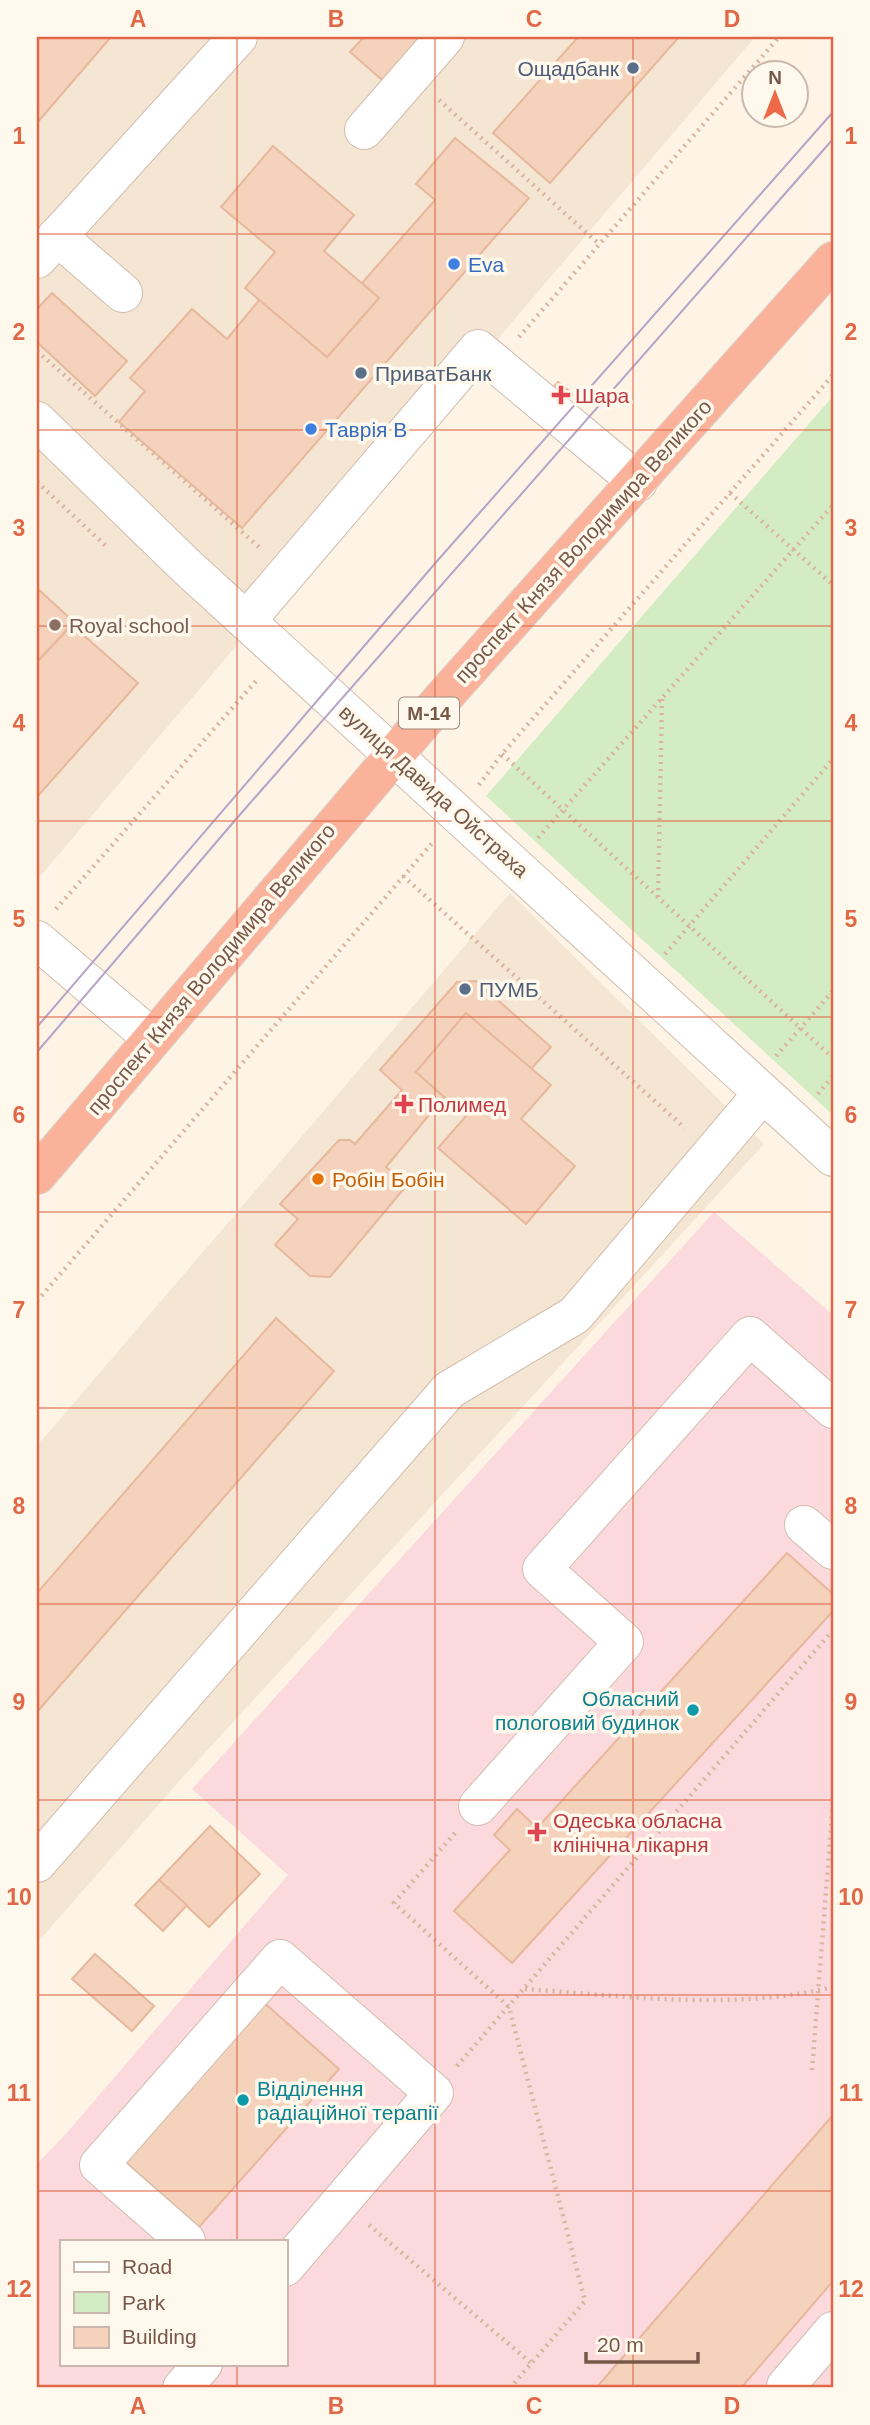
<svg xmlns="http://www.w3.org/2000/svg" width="870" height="2425" viewBox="0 0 870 2425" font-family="Helvetica,sans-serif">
<rect width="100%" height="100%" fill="#fdf4e6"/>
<!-- residential -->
<g fill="#f5e6d4">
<polygon points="37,37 755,37 37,880"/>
<polygon points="510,893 764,1144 181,1779 37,1943 37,1446"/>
</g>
<!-- medical -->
<path fill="#fbd9dd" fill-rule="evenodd" d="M714,1212L833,1315V2388H37V2164L65,2135L288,1875L192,1789ZM61,2241H285V2364H61Z"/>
<!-- green -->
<polygon fill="#d4ecc3" points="833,396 833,1115 486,796"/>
<!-- building -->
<g fill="#f4d2bc" stroke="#e7b89c" stroke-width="2">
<polygon points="37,37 111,37 37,123"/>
<polygon points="364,37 432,37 389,86 350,52"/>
<polygon points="578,37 679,37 550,183 493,133"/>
<polygon points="455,138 529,198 242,528 119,422 145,391 130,378 192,309 227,339 260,299 327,357 379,298 362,283 435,200 416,184"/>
<polygon points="273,146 354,215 324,251 379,298 327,357 245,288 275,252 221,207"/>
<polygon points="52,293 127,361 95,396 37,342 37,309"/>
<polygon points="558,382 574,395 563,408 547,395"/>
<polygon points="37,588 74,622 37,662"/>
<polygon points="72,625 138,683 37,797 37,662"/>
<polygon points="476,981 551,1047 531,1069 466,1013 416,1072 444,1097 386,1167 407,1185 330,1277 310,1276 275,1245 298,1219 280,1204 339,1140 350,1140 355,1144 402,1090 380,1070 457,982"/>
<polygon points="466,1013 551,1085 521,1119 575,1166 526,1224 438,1148 466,1116 416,1072"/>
<polygon points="276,1318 334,1371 37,1712 37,1593"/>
<polygon points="787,1553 833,1594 833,1611 512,1963 454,1911 510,1850 494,1835 517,1809 537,1828"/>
<polygon points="210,1826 260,1874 209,1927 159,1880"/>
<polygon points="159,1880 187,1905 163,1931 135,1905"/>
<polygon points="95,1954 154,2006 132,2031 72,1979"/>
<polygon points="261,2000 339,2069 199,2227 121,2158"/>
<polygon points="833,2115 833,2281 741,2388 596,2388"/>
</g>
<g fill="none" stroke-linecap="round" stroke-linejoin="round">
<defs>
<g id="minor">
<polyline points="364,130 445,37"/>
<polyline points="57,236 123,293"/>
<polyline points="37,259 238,37"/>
<polyline points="37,421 185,565 833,1157"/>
<polyline points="247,620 478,349 638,482"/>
<polyline points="37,940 152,1038"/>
<polyline points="804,1525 833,1550"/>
<polyline points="478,1806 624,1642 542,1569 750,1336 833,1409"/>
<polyline points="37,1863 449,1390 575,1315 763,1093"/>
<polyline points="186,2241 99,2165 280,1959 434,2093 285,2267"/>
<polyline points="786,2386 833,2331"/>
<polyline points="182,2388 203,2364"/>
</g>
<polyline id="highway" points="37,1175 442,699 833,261"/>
</defs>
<!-- minor casing -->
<use href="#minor" stroke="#d2bdae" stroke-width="40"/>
<!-- highway casing -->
<use href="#highway" stroke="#dcd4d0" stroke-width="40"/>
<!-- path -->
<g stroke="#d9b59f" stroke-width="4.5" stroke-dasharray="2 5" stroke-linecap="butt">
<polyline points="439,100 599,244"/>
<polyline points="519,337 779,37"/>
<polyline points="37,351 259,547"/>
<polyline points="37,482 106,546"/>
<polyline points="730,493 833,585"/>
<polyline points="502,754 833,1058"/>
<polyline points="479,785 502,754 833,375"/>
<polyline points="538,838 833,505"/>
<polyline points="403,876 685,1128"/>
<polyline points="658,897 662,699"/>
<polyline points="56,909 256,681"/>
<polyline points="665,954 833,759"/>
<polyline points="776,1056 833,991"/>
<polyline points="818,1094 833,1076"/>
<polyline points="37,1301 434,841"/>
<polyline points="455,1833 394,1903 509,2007 585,2301 510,2388"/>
<path d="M525,1989C625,1996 734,2011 833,1987"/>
<polyline points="457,2066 833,1630"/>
<polyline points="812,2070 833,1802"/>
<polyline points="369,2225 531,2363"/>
</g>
<!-- minor -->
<use href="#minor" stroke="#fff" stroke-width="38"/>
<!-- highway -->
<use href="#highway" stroke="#fab29a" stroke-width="38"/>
<!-- tram -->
<g stroke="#b7a3c8" stroke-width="2">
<polyline points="37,1027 438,560 833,112"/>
<polyline points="37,1052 237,818 833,139"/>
</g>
</g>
<!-- grid -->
<path fill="none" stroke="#e06847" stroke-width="2" stroke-opacity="0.55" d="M237,37V2241M435,37V2388M633,37V2388M37,234H833M37,430H833M37,626H833M37,821H833M37,1017H833M37,1212H833M37,1408H833M37,1604H833M37,1800H833M37,1995H833M37,2191H833M237,2364V2388"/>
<!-- markers -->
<g fill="#5c6f8a" stroke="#fff8ed" stroke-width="2.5">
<circle cx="633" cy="68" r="7"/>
<circle cx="361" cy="373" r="7"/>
<circle cx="465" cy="989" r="7"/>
</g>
<g fill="#3f7fe0" stroke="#fff8ed" stroke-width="2.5">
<circle cx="454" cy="264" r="7"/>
<circle cx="311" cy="429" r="7"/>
</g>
<g fill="#e0444e" stroke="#fff8ed" stroke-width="2.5">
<path d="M557.5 384.5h7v7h7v7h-7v7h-7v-7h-7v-7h7z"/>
<path d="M400.5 1093.5h7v7h7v7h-7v7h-7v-7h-7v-7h7z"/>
<path d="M533.5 1821.5h7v7h7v7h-7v7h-7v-7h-7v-7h7z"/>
</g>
<circle fill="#8d6e63" stroke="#fff8ed" stroke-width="2.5" cx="55" cy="625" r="7"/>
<circle fill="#e8710a" stroke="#fff8ed" stroke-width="2.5" cx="318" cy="1179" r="7"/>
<g fill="#0f9aa8" stroke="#fff8ed" stroke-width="2.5">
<circle cx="693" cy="1710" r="7"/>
<circle cx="243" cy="2100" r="7"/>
</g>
<g text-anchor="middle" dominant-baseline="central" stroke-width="7" stroke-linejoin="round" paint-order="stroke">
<!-- shield labels -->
<rect fill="#fff8ed" stroke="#a0897a" stroke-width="2" x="399" y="697.5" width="60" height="31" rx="5"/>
<g font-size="19" font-weight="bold" fill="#785949">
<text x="429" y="713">М-14</text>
</g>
<!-- service labels -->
<g font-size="21" fill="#4e5e75" stroke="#fff8ed" text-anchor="start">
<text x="619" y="68" text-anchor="end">Ощадбанк</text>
<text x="375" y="373">ПриватБанк</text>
<text x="479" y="989">ПУМБ</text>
</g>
<!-- shop labels -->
<g font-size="21" fill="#366cbe" stroke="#fff8ed" text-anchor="start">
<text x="468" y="264">Eva</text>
<text x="325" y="429">Таврія В</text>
</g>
<!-- health labels -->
<g font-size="21" fill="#be3a42" stroke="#fff8ed" text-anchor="start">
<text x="575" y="395">Шара</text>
<text x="418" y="1104">Полимед</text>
<text x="553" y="1820">Одеська обласна<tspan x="553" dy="24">клінічна лікарня</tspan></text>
</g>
<!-- street labels -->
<g font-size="21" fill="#785949" stroke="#fff8ed">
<text transform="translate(583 541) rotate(-48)">проспект Князя Володимира Великого</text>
<text transform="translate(434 791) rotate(42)">вулиця Давида Ойстраха</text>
<text transform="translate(211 969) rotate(-50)">проспект Князя Володимира Великого</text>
</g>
<!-- education labels -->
<g font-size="21" fill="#785e54" stroke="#fff8ed" text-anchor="start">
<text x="69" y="625">Royal school</text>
</g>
<!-- food labels -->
<g font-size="21" fill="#c56008" stroke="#fff8ed" text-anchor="start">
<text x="332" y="1179">Робін Бобін</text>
</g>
<!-- culture labels -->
<g font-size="21" fill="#0d838f" stroke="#fff8ed" text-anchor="end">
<text x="679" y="1698">Обласний<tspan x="679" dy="24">пологовий будинок</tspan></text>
<text x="257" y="2088" text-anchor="start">Відділення<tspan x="257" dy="24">радіаційної терапії</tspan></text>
</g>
</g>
<!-- border -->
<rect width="870" height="2425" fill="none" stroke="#fff8ed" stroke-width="77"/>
<!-- legend -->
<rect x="60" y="2240" width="228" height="126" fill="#fff8ed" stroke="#c9b8ab" stroke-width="2"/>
<rect x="74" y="2262" width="35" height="10" fill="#ffffff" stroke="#c9b8ab" stroke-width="2"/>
<text x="122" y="2274" font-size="21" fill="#785949">Road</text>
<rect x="74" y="2292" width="35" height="21" fill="#d4ecc3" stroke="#c9b8ab" stroke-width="2"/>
<text x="122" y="2310" font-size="21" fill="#785949">Park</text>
<rect x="74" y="2327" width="35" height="21" fill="#f4d2bc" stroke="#c9b8ab" stroke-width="2"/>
<text x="122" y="2344" font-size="21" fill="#785949">Building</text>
<!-- north arrow -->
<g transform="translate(775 94)"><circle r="33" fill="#fff8ed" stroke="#c9b8ab" stroke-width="2"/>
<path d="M0-5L12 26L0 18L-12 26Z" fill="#ec6a47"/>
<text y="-10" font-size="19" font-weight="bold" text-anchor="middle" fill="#785949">N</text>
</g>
<!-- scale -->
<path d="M586 2352v10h112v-10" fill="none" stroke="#785949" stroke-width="3.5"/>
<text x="597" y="2352" font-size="21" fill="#785949" stroke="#fff8ed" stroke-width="5" paint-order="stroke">20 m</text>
<rect x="38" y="38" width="794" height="2348" fill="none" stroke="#e06847" stroke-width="2.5"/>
<g font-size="23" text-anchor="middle" font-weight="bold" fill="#e06847">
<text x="138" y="27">A</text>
<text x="336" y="27">B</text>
<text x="534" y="27">C</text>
<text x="732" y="27">D</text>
<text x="19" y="144">1</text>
<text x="851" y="144">1</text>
<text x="19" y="340">2</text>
<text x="851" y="340">2</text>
<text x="19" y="536">3</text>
<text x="851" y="536">3</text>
<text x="19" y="731">4</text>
<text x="851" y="731">4</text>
<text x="19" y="927">5</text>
<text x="851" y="927">5</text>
<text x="19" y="1123">6</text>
<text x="851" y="1123">6</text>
<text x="19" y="1318">7</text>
<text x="851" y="1318">7</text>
<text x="19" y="1514">8</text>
<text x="851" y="1514">8</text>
<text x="19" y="1710">9</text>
<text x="851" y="1710">9</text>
<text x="19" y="1905">10</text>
<text x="851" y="1905">10</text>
<text x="19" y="2101">11</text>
<text x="851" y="2101">11</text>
<text x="19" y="2297">12</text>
<text x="851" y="2297">12</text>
<text x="138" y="2414">A</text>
<text x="336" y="2414">B</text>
<text x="534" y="2414">C</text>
<text x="732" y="2414">D</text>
</g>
</svg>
